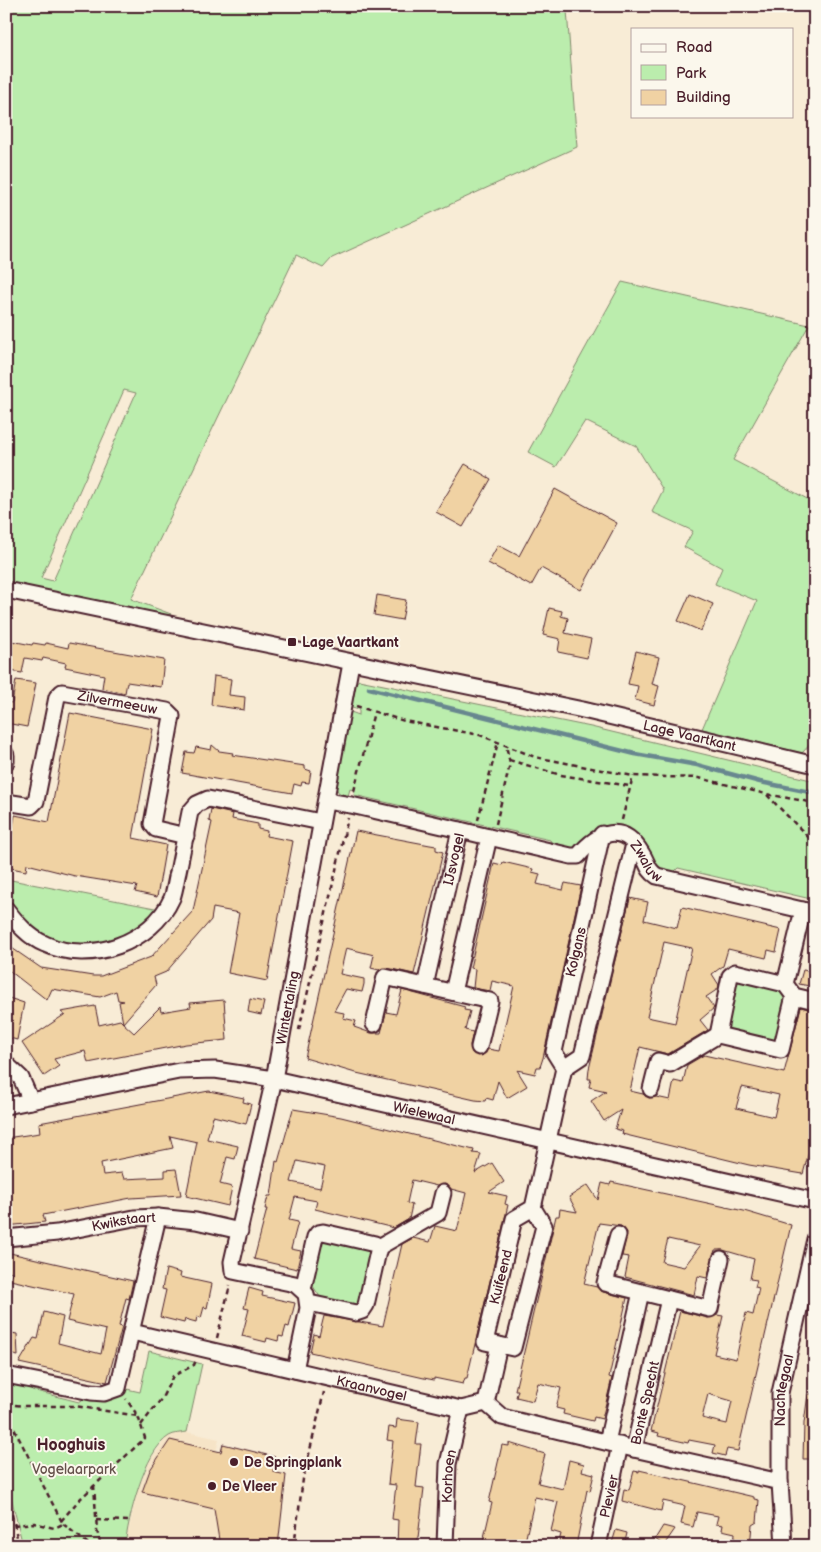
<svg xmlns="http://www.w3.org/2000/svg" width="821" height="1552" viewBox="0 0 821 1552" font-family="'Balsamiq Sans',sans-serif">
<rect width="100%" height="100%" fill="#f8ecd6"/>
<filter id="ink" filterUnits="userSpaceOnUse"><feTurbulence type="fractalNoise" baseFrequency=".02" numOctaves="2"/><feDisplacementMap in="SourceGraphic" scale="10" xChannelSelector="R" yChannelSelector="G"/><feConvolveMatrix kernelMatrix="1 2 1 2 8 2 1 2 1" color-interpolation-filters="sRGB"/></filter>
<g filter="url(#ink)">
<!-- built -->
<polygon fill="#f6e4c7" points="187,1432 219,1439 215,1457 220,1457 223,1444 275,1457 273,1472 286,1475 278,1546 125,1546 137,1491 151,1459 166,1438 178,1433"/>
<!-- green -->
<g fill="#bbedad" stroke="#82866c" fill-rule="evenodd">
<path d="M6,6H578L567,10L577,147L332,258L323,268L296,255L131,599L171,614L162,619L6,583ZM124,390L136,393L53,581L41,578Z"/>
<polygon points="622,282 809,325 733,460 815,503 815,739 802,753 702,729 757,601 715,584 722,568 684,547 693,531 652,512 663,490 636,446 585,421 556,467 528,452"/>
<polygon points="359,680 591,727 815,781 815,900 678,868 673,873 655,869 630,835 577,851 553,846 550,840 354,795 355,791 350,789 348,796 339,793 335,786 348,711 359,715 359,710 349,707 354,684"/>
<path d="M6,879L160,909C133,935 112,946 74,944C67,944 58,945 52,942C32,933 19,918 6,901Z"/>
<polygon points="736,976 780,986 786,1002 776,1040 725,1028"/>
<polygon points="319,1238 372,1250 359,1307 322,1300 307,1277"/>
<path d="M149,1351L202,1364L187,1432C181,1433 174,1433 169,1436C144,1451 128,1519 125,1546H23L6,1476V1382L23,1381L32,1390L79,1402L85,1398C106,1403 110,1403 127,1389L140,1392Z"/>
</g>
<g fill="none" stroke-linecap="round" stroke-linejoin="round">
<!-- stream -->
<polyline stroke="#68878f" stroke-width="4.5" points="369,688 635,754 697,765 760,782 815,793"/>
</g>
<!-- building -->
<g fill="#f0d2a3" stroke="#4a1f2b" fill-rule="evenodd">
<polygon points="465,464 491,479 463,527 436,512"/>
<polygon points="555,489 617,523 581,590 541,568 531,586 488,563 498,545 519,556"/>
<polygon points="690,594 713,604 701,631 678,621"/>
<polygon points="377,595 406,600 402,620 374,615"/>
<polygon points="549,608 562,611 561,616 568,618 565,633 591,639 587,658 558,652 560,639 543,635"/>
<polygon points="6,640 32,645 33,643 45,645 46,643 68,648 69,643 164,660 161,687 127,682 125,693 102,688 104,675 65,667 66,663 43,658 42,661 25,658 22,673 10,671 12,662 6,660"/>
<polygon points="636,651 659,657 652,684 659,686 654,705 635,700 638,686 628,684"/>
<polygon points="214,676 231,679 229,695 245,697 244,710 211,705"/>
<polygon points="16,680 36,683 27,727 6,723 6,702 12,703"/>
<polygon points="70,713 153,729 133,838 166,845 157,897 135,892 137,886 75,876 27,864 26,871 6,867 15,815 49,822"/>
<polygon points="212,745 219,751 233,753 232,755 305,766 305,769 311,771 309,783 302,782 301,786 294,784 292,793 182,773 186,752 194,753 196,747 211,750"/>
<polygon points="211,809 233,814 232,819 258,824 258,829 267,831 266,836 293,841 267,981 228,973 239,913 213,908 211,920 166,972 154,977 156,985 123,1023 134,1033 160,1007 161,1012 191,1007 190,1003 224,1000 227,1040 186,1044 88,1063 85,1051 54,1059 59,1066 44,1076 22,1043 64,1015 66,1016 61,1012 95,1006 99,1025 120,1020 123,1023 119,1002 124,1001 118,1000 116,991 100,997 52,989 47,1000 6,968 6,944 41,968 93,976 101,976 151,957 193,911 212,822 209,821"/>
<polygon points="356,831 430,845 436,846 436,850 443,852 414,974 387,968 379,970 371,968 374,955 346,948 340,974 364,979 364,984 362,992 346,989 334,1011 344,1013 343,1018 356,1021 354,1027 371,1033 381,1033 386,1012 396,1014 402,990 465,1007 464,1010 470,1011 465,1030 473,1032 470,1045 472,1053 482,1056 488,1049 499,1051 514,986 492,981 490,991 473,988 475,969 470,968 494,863 502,865 503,862 533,869 532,872 540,874 537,884 563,890 565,883 581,886 543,1058 540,1067 537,1067 535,1074 517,1070 527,1086 507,1098 498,1081 493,1100 486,1098 485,1101 475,1100 352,1072 305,1058"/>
<path d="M630,898L648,902L644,920L677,928L682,907L781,930L776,952L768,950L766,958L728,949L723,966L712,974L719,985L718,989L706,997L714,1008L700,1020L708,1030L668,1054L640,1047L630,1091L643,1094L649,1098L656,1097L670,1100L674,1081L683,1083L687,1065L704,1055L784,1073L801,1007L815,1011V1130L803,1174L749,1165L622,1134L623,1131L615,1129L621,1110L604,1121L591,1101L606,1091L589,1087L591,1079H588L589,1069ZM664,942L692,948L675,1023L647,1017ZM742,1087L779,1095L774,1117L736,1108Z"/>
<polygon points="803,970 815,972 815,987 799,984"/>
<polygon points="6,997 24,1003 17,1040 6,1037"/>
<polygon points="250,999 264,1002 261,1015 248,1012"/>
<polygon points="209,1091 244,1098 243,1102 251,1104 246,1124 213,1116 207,1139 238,1146 235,1159 227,1157 220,1184 232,1187 228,1206 186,1196 197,1142 170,1136 173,1148 101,1163 103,1175 122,1173 124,1179 165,1177 165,1170 176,1169 181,1195 131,1198 43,1215 45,1222 6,1226 6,1138 40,1133 39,1123"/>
<path d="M293,1109L341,1117L474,1150L473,1153L481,1154L475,1173L492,1163L504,1182L489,1192L507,1196L505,1204L508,1205L467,1378H465L463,1384L434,1378V1380L424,1378L310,1352L314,1334L319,1336L324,1316L383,1326L402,1244L413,1238L430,1242L435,1226L457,1231L466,1193L451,1189L445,1184L437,1186L412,1180L407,1203L412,1205L409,1219L394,1228L315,1209L317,1201L295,1197L289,1220L298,1222L291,1249L301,1251L297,1269L254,1259L267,1209H265L268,1196H271L276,1161L278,1162ZM297,1161L325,1167L320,1188L291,1182Z"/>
<path d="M611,1182L744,1211L791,1225L738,1451L727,1449L725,1456L713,1453L715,1445L689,1440L688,1443L658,1436L659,1433L651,1431L680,1311L708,1318L717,1315L723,1316L714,1354L736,1359L746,1313L753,1315L759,1288L755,1287L757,1280L750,1279L754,1259L723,1250H715L707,1278L698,1276L694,1295L625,1277L629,1257L622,1256L627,1232L621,1226L599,1223L584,1284L597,1287L603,1292L627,1298L609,1377L612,1378L602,1419L594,1417L593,1421L563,1414L564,1410L556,1408L561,1388L538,1383L533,1401L516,1397L518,1390H515L556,1216H559L560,1209L577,1212L569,1197L588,1185L598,1200L602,1183L610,1185ZM668,1239L700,1246L684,1267L662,1262ZM708,1394L732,1401L727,1424L702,1418Z"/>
<polygon points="10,1253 133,1281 129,1299 126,1298 119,1326 122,1327 107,1382 19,1363 34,1338 38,1339 44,1312 63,1317 58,1343 101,1354 106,1330 67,1321 74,1294 10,1280 12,1272 6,1270"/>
<polygon points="166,1269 181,1273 180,1277 212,1284 207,1308 204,1307 201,1318 197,1316 196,1322 185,1319 184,1323 160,1317 166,1290 162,1289"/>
<polygon points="249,1288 263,1292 262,1296 295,1303 289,1327 286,1326 283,1337 279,1336 278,1341 267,1338 266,1342 242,1336 249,1309 244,1308"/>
<polygon points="6,1332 17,1334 18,1356 6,1353"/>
<polygon points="808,1394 815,1394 815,1459 803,1459 804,1423"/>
<polygon points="397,1419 419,1422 416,1444 421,1444 416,1487 424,1488 417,1546 397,1546 398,1520 392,1519 396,1485 388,1484 393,1441 387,1440 389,1427 396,1428"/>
<polygon points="170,1440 221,1452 223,1444 275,1457 273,1472 286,1475 278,1546 220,1546 214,1509 142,1492 150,1470"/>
<polygon points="509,1443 545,1454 538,1483 563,1489 569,1460 584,1464 582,1471 594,1474 590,1491 587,1490 576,1546 558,1546 561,1534 551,1531 558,1502 535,1497 524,1546 482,1546 492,1503 489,1502 502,1445 509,1446"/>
<polygon points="639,1470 754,1497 754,1499 759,1500 757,1522 752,1525 750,1546 734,1546 735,1533 722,1530 723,1525 716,1524 718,1516 697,1512 693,1527 681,1524 685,1506 663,1501 661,1511 622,1501 624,1489 629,1490 634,1471 639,1472"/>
<polygon points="663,1526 675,1529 664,1545 655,1539"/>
<polygon points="616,1530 627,1533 624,1546 612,1543"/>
</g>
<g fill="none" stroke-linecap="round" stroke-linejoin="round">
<defs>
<g id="minor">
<path id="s1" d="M6,590L583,710L815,765"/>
<polyline points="6,755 6,762"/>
<polyline points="326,801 351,805 460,830"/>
<path id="s2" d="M6,802L31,806L36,801L57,697L62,692L167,711L172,716L152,824L156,829L186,836"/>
<polyline points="602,834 554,1052 564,1068 582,1056 634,844"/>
<path id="s3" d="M489,837L571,856H578C598,832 623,821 642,854C648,863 647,870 657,876L815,913"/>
<path d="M6,909C17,923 28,937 45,944C90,965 152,943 172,898C175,890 176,880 178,872C182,852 186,832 190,812L197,804L208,799L321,822"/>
<polyline points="803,910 785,984 794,996 815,1001"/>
<polyline points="785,984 735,972 730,976 718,1035 781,1050 794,996"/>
<path id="s4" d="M425,986L460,830L489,837L453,992"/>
<polyline points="374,1024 385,977 490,1001 479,1047"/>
<polyline points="6,1064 21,1078 31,1101"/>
<polyline points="651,1089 658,1061 670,1064 718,1035"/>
<path id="s5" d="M6,1106L179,1071L215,1070L274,1079L815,1201"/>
<polyline points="533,1208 514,1219 485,1342 513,1348 544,1226 533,1208 564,1068"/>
<polyline points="618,1235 605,1283 641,1292"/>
<path id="s6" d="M6,1238L57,1233L134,1218L158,1217L196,1221L240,1231"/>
<polyline points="379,1247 438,1213 443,1193"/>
<polyline points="303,1289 315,1237 318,1233 323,1232 375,1244 379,1247 366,1305 362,1311 356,1313 309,1303"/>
<polyline points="669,1299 710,1309 721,1259"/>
<path id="s7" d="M132,1332L461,1409L486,1403L502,1417L634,1449L669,1299L641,1292L607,1442"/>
<path id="s8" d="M295,1370L308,1308L306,1294L295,1284L233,1271L232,1262L274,1079L351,663"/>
<polyline points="6,1375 91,1392 104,1393 118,1388 158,1217"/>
<polyline points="486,1403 499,1345"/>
<polyline points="634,1449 780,1482"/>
<path id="s9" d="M445,1546L448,1464L461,1409"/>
<path id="s10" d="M598,1546L620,1445"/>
<path id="s11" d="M784,1546L780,1482V1393L815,1239"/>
</g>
</defs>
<!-- minor casing -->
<use href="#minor" stroke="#4a1f2b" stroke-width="19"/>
<!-- path -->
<g stroke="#4a1f2b" stroke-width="2.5" stroke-dasharray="5 4" stroke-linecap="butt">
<polyline points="356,706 404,721 480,735 535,757 633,776 699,778 766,794 815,803"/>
<polyline points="509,760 561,775 630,786"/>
<polyline points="354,791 374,712"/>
<polyline points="767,795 815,844"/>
<polyline points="478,820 498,742"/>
<polyline points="622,820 633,776"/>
<polyline points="496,824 510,764 506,745"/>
<polyline points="299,1030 348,818"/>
<polyline points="217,1338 230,1285"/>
<polyline points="6,1404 25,1406 75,1406 138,1416 126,1399"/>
<polyline points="6,1413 63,1524 54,1528 34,1523 14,1525"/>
<polyline points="141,1425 162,1398 173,1376 194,1365 196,1360"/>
<polyline points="94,1485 97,1531 101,1546"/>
<polyline points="6,1488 19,1546"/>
<polyline points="96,1520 128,1521"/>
<polyline points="61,1521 79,1500 145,1438 138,1416"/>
<polyline points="63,1524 91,1546"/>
<polyline points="6,1544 18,1540"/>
<polyline points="294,1546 303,1479 324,1392"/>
</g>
<!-- minor -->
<use href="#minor" stroke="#fbf7ec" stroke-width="15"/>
</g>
</g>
<!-- markers -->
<g fill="#4a1f2b" stroke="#fbf7ec" stroke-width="2">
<rect x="287" y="637" width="10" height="10" rx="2.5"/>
<circle cx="234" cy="1462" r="5"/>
<circle cx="212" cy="1486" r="5"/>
</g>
<g text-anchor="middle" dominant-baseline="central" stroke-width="4" stroke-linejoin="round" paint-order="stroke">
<!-- poi labels -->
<g font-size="14" font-weight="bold" fill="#4a1f2b" stroke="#fbf7ec" text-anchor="start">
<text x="302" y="642">Lage Vaartkant</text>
<text x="244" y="1462">De Springplank</text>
<text x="222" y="1486">De Vleer</text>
</g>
<!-- street labels -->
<g font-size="14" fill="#4a1f2b" stroke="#fbf7ec">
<text stroke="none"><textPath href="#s2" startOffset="202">Zilvermeeuw</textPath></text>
<text stroke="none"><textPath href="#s1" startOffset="699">Lage Vaartkant</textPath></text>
<text stroke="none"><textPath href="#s3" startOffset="180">Zwaluw</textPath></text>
<text stroke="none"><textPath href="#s4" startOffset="130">IJsvogel</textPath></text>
<text transform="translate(576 952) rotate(-77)">Kolgans</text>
<text stroke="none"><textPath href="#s8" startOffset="425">Wintertaling</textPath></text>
<text stroke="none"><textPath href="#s5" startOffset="426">Wielewaal</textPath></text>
<text stroke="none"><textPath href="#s6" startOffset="119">Kwikstaart</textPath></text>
<text transform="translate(501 1277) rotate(-76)">Kuifeend</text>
<text stroke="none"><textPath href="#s7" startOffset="246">Kraanvogel</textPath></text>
<text stroke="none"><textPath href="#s11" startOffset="156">Nachtegaal</textPath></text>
<text stroke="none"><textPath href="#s7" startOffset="568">Bonte Specht</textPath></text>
<text stroke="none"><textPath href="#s9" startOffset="70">Korhoen</textPath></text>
<text stroke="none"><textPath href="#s10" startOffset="51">Plevier</textPath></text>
</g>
<!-- park labels -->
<g font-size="14" fill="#66524c" stroke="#fbf7ec">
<text x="74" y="1469">Vogelaarpark</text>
</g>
<!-- quarter labels -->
<g font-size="16" font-weight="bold" fill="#4a1f2b" stroke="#fbf7ec">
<text x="71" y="1445">Hooghuis</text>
</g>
</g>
<!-- margin -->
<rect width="821" height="1552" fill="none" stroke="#fbf7ec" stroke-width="25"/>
<rect x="12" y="12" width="796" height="1527" fill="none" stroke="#4a1f2b" stroke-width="2" filter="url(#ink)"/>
<!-- legend -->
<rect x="631" y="28" width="162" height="90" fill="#fbf7ec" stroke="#b4a19f"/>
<rect x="641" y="44" width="25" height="8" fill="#fbf7ec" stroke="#b4a19f"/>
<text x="676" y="52" font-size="15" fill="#4a1f2b">Road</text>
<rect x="641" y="65" width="25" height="15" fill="#bbedad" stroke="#b4a19f"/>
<text x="676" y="78" font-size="15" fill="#4a1f2b">Park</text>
<rect x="641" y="90" width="25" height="15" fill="#f0d2a3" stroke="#b4a19f"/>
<text x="676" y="102" font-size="15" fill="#4a1f2b">Building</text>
</svg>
